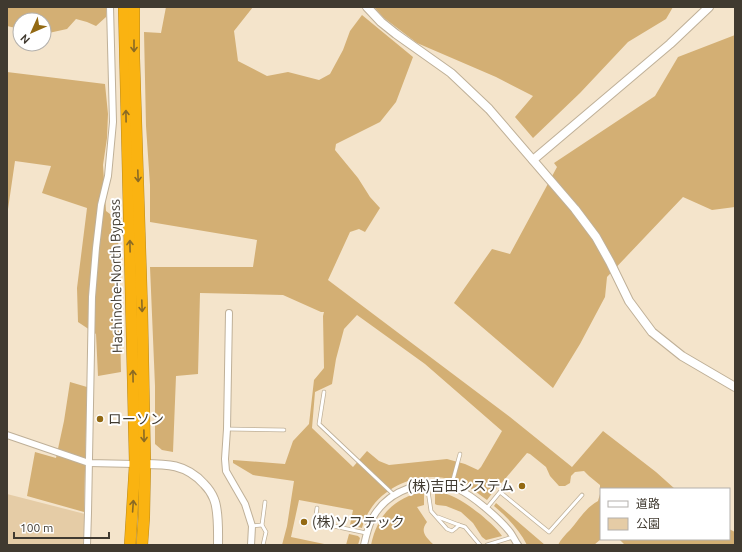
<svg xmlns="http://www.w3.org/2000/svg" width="742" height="552" viewBox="0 0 742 552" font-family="Ubuntu,'Noto Sans JP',sans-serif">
<rect width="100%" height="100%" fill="#f4e4cb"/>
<!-- green -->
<polygon fill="#e5cca6" points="7,494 85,514 83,545 7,545"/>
<!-- forest -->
<g fill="#d3af74" fill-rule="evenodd">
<polygon points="7,7 106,7 106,17 96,26 87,22 76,19 67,29 44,34 44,20 20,20 20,29 7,26"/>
<path d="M166,7H253L234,31L238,61L267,76L288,72L319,80L330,74L343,50L350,31L362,15L413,57L396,102L380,122L336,144L335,150L358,178L370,197L380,208L365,232L359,229L350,232L328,280L510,417L572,467L603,431L656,472L675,489H601V539L594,545H558C561,539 565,535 570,530C579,520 585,508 598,501L600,494V485L589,476L584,471L575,472L571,476L570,483L565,486H559L550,476L546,467L530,454L527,453L505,479L493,492L487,500C476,492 466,483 453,480C416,469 372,490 362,528L350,525L353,510L299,500L291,537L329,545H282L287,526L294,481L253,475L233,463V460L285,464L293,441L309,424L314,380L324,368L323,316L324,312H321L283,295L200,293L198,374L176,376L173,452L162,450L155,444V386L150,267H253L257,240L150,222V185L146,126L144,32L161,33ZM357,315L425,364L502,431L481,467L478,470L465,464L447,459L389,465L379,461L367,451L353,467L312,428L315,392L332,384L336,359L344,329Z"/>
<polygon points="374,7 673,7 666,19 628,42 580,93 533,138 515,117 533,96 496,77 417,43 384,18"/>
<polygon points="735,35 735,207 712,210 683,197 607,277 605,297 580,344 553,388 454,303 492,249 510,254 557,167 554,163 655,96 678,57"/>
<polygon points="7,72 105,84 108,114 107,138 103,165 106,211 114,217 119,248 119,285 121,372 98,376 96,334 78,322 77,288 87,208 42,193 51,166 15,161 7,216"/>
<polygon points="70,382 87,387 84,512 27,496 35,452 56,458 64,421"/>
<path d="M435,491C455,495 464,502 480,514C488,521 496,527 502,536L486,540L482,537L473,523L461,512L446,506L437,505L435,504Z"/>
<path d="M424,492V505L417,507L427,522C419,532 427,538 434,545H371C377,516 394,497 424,492Z"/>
<path d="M496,503L545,545H527C519,529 507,517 494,506Z"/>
<polygon points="729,529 735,532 735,545 625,545 619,539 729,539"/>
<polygon points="349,534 358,536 360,538 358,545 346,545"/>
</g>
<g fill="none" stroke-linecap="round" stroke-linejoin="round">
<defs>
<g id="lane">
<polyline points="324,392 319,424 394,495"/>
<polyline points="227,429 284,430"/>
<polyline points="427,484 431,511 447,529 452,531 456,528 459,525 465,527 480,545"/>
<polyline points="451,487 460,454"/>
<polyline points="317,508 315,522 366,533"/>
<polyline points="486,509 500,492 549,532 582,495"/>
<polyline points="438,517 459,525"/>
<polyline points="252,526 262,525"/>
<polyline points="263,545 266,532 262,525 265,502"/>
<polyline points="487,545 513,537"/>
</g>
<g id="street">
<polyline points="229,313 227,429 225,459 226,471 245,504 252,526 251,545"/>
<polyline points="7,435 89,463 135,464"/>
<polyline points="87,545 88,513 92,297 96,248 101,205 108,176 113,122 110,7"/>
<path d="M364,545C366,536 368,527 372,519C387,490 428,475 458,489C473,496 499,518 510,532C513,536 515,541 518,545"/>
</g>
<g id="secondary">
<polyline points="367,7 381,22 396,34 451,73 489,109 575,209 596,237 610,262 629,301 652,332 682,356 735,387"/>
<polyline points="533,160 670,44 709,7"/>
<path d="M139,464C165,464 185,463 204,484C208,488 212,494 214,499C219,511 218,532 218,545"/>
</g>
<g id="highway">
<polyline points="124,7 135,464 130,545"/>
<polyline points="134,7 134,58 142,310 145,464 144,517 142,545"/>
</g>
</defs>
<!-- lane casing -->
<use href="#lane" stroke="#bfb098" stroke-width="4.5"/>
<!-- street casing -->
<use href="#street" stroke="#bfb098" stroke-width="8"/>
<!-- secondary casing -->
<use href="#secondary" stroke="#bfb098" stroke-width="10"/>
<!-- highway casing -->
<use href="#highway" stroke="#b9891c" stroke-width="12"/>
<!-- lane -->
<use href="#lane" stroke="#fff" stroke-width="3"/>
<!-- street -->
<use href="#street" stroke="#fff" stroke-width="6"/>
<!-- secondary -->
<use href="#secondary" stroke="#fff" stroke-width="8"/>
<!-- highway -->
<use href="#highway" stroke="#fab311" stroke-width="11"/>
</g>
<!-- one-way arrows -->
<defs><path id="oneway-shaft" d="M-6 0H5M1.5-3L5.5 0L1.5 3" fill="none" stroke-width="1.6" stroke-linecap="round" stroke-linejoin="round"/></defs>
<g stroke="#8a6a24">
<use href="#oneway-shaft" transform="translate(134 46) rotate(90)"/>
<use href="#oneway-shaft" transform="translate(126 116) rotate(-91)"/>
<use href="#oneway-shaft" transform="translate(138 176) rotate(88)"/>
<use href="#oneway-shaft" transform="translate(130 246) rotate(-91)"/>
<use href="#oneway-shaft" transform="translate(142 306) rotate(88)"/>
<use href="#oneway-shaft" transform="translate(133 376) rotate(-91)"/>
<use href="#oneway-shaft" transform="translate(144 436) rotate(89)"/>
<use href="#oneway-shaft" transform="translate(133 506) rotate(-86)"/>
</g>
<!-- markers -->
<g fill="#936913" stroke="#fff" stroke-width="1.5">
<circle cx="100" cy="419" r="4"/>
<circle cx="522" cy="486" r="4"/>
<circle cx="304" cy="522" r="4"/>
</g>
<g text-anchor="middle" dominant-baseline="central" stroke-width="4" stroke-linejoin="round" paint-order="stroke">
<!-- street labels -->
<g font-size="14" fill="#403a30" stroke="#fff">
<text transform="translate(116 276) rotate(-91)">Hachinohe-North Bypass</text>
</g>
<!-- poi labels -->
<g font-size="14" fill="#403a30" stroke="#fff" text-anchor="start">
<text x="108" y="419">ローソン</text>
<text x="514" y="486" text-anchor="end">(株)吉田システム</text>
<text x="312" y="522">(株)ソフテック</text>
</g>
</g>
<!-- border -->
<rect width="742" height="552" fill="none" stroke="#403a30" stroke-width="16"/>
<!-- legend -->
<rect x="600" y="488" width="130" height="52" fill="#ffffff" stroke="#b3b0ac"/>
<rect x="608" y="501" width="20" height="6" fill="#ffffff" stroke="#b3b0ac"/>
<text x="636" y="508" font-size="12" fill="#403a30">道路</text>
<rect x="608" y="518" width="20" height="12" fill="#e5cca6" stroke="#b3b0ac"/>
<text x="636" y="528" font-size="12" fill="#403a30">公園</text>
<!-- north arrow -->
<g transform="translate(32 32) rotate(225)"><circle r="19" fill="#ffffff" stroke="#b3b0ac"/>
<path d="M0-3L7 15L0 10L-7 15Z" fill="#936913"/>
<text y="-6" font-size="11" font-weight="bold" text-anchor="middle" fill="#403a30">N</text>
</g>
<!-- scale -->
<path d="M14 532v6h95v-6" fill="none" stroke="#403a30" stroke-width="2"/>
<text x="20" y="532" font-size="12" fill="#403a30" stroke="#ffffff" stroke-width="3" paint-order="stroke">100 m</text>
</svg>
